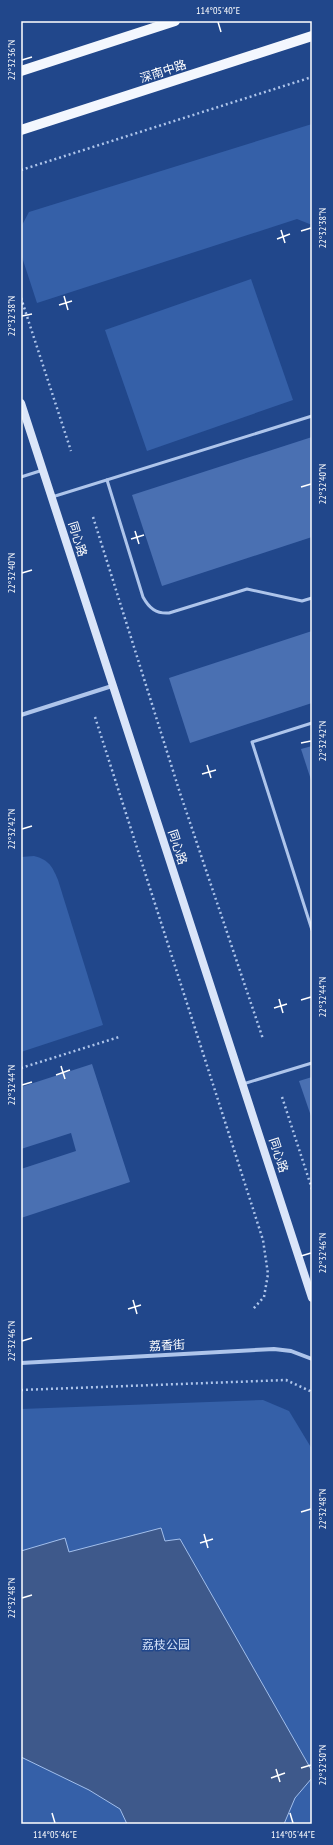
<svg xmlns="http://www.w3.org/2000/svg" width="333" height="1845" viewBox="0 0 333 1845" font-family="'PT Sans Narrow','Noto Sans SC',sans-serif">
<rect width="100%" height="100%" fill="#21478b"/>
<!-- green -->
<g fill="#3560a8">
<polygon points="312,124 312,225 297,219 37,303 21,254 21,227 29,212"/>
<polygon points="251,279 293,400 147,451 105,330"/>
<path d="M34,856C49,860 52,866 58,880L103,1025L21,1052V857Z"/>
<polygon points="263,1400 289,1411 312,1449 312,1824 21,1824 21,1409"/>
</g>
<!-- water -->
<polygon fill="#3e598b" stroke="#a2bfec" points="161,1528 165,1541 180,1539 312,1771 312,1778 295,1798 284,1824 127,1824 120,1809 89,1790 21,1757 21,1551 65,1538 69,1552"/>
<!-- building -->
<g fill="#4a70b2">
<polygon points="312,437 312,537 162,586 132,495"/>
<polygon points="312,631 312,703 190,743 169,678"/>
<polygon points="312,746 312,783 301,749"/>
<polygon points="92,1064 130,1182 21,1218 21,1169 76,1151 71,1133 21,1149 21,1087"/>
<polygon points="312,1077 312,1119 299,1081"/>
</g>
<g fill="none" stroke-linecap="round" stroke-linejoin="round">
<!-- path -->
<g stroke="#aec5eb" stroke-width="2.5" stroke-dasharray="2 3" stroke-linecap="butt">
<polyline points="21,170 312,77"/>
<polyline points="21,298 71,451"/>
<polyline points="93,517 180,793 263,1039"/>
<polyline points="95,717 263,1240 268,1274 264,1297 253,1309"/>
<polyline points="21,1068 119,1037"/>
<polyline points="282,1097 312,1189"/>
<polyline points="21,1390 286,1380 310,1391 312,1394"/>
</g>
<!-- lane -->
<g stroke="#aec5eb" stroke-width="3">
<polyline points="21,477 43,470"/>
<path d="M107,480L143,597C149,608 156,614 169,613L247,589L302,601L312,598"/>
<polyline points="52,497 312,416"/>
<polyline points="312,723 252,742 312,930"/>
<polyline points="243,1084 312,1063"/>
</g>
<!-- street -->
<g stroke="#aec5eb" stroke-width="4">
<polyline points="21,715 112,686"/>
<polyline points="21,1363 274,1349 291,1351 312,1359"/>
</g>
<!-- secondary -->
<polyline stroke="#dae5f9" stroke-width="8" points="21,403 312,1298"/>
<!-- primary -->
<g stroke="#f3f7fe" stroke-width="10">
<polyline points="21,71 175,21"/>
<polyline points="21,130 312,36"/>
</g>
</g>
<!-- ticks -->
<path fill="none" stroke="#fff" stroke-width="1.5" d="M218,22L221,32M22,60L32,57M281,230L285,243M301,231L311,228M277,239L290,234M64,296L68,310M59,305L72,301M22,316L32,314M301,487L311,484M135,531L139,544M131,539L144,535M22,573L32,570M301,743L311,741M207,765L211,778M202,774L216,770M22,829L32,826M279,999L283,1013M301,1000L311,997M274,1008L287,1004M61,1066L65,1079M56,1075L70,1070M22,1085L32,1082M301,1256L311,1253M133,1300L137,1314M128,1309L141,1305M22,1341L32,1338M301,1512L311,1509M204,1534L208,1548M200,1543L213,1539M22,1598L32,1595M301,1768L311,1765M276,1769L280,1782M271,1778L285,1773M52,1813L55,1823M290,1813L293,1823"/>
<g text-anchor="middle" dominant-baseline="central" stroke-width="3" stroke-linejoin="round" paint-order="stroke">
<!-- street labels -->
<g font-size="12" fill="#fff" stroke="#21478b">
<text transform="translate(163 71) rotate(-18)">深南中路</text>
<text transform="translate(78 539) rotate(73)">同心路</text>
<text transform="translate(178 847) rotate(72)">同心路</text>
<text transform="translate(279 1155) rotate(72)">同心路</text>
<text transform="translate(167 1345) rotate(-3)">荔香街</text>
</g>
<!-- park labels -->
<g font-size="12" fill="#d3e1f8" stroke="#21478b">
<text x="166" y="1644">荔枝公园</text>
</g>
</g>
<!-- border -->
<rect width="333" height="1845" fill="none" stroke="#21478b" stroke-width="44"/>
<rect x="22" y="22" width="289" height="1801" fill="none" stroke="#fff" stroke-width="1.5"/>
<g font-size="10" text-anchor="middle" fill="#fff">
<text x="218" y="14">114°05'40"E</text>
<text transform="translate(11 60) rotate(-90)" y="4">22°32'36"N</text>
<text transform="translate(322 228) rotate(-90)" y="4">22°32'38"N</text>
<text transform="translate(11 316) rotate(-90)" y="4">22°32'38"N</text>
<text transform="translate(322 484) rotate(-90)" y="4">22°32'40"N</text>
<text transform="translate(11 573) rotate(-90)" y="4">22°32'40"N</text>
<text transform="translate(322 741) rotate(-90)" y="4">22°32'42"N</text>
<text transform="translate(11 829) rotate(-90)" y="4">22°32'42"N</text>
<text transform="translate(322 997) rotate(-90)" y="4">22°32'44"N</text>
<text transform="translate(11 1085) rotate(-90)" y="4">22°32'44"N</text>
<text transform="translate(322 1253) rotate(-90)" y="4">22°32'46"N</text>
<text transform="translate(11 1341) rotate(-90)" y="4">22°32'46"N</text>
<text transform="translate(322 1509) rotate(-90)" y="4">22°32'48"N</text>
<text transform="translate(11 1598) rotate(-90)" y="4">22°32'48"N</text>
<text transform="translate(322 1765) rotate(-90)" y="4">22°32'50"N</text>
<text x="55" y="1838">114°05'46"E</text>
<text x="293" y="1838">114°05'44"E</text>
</g>
</svg>
